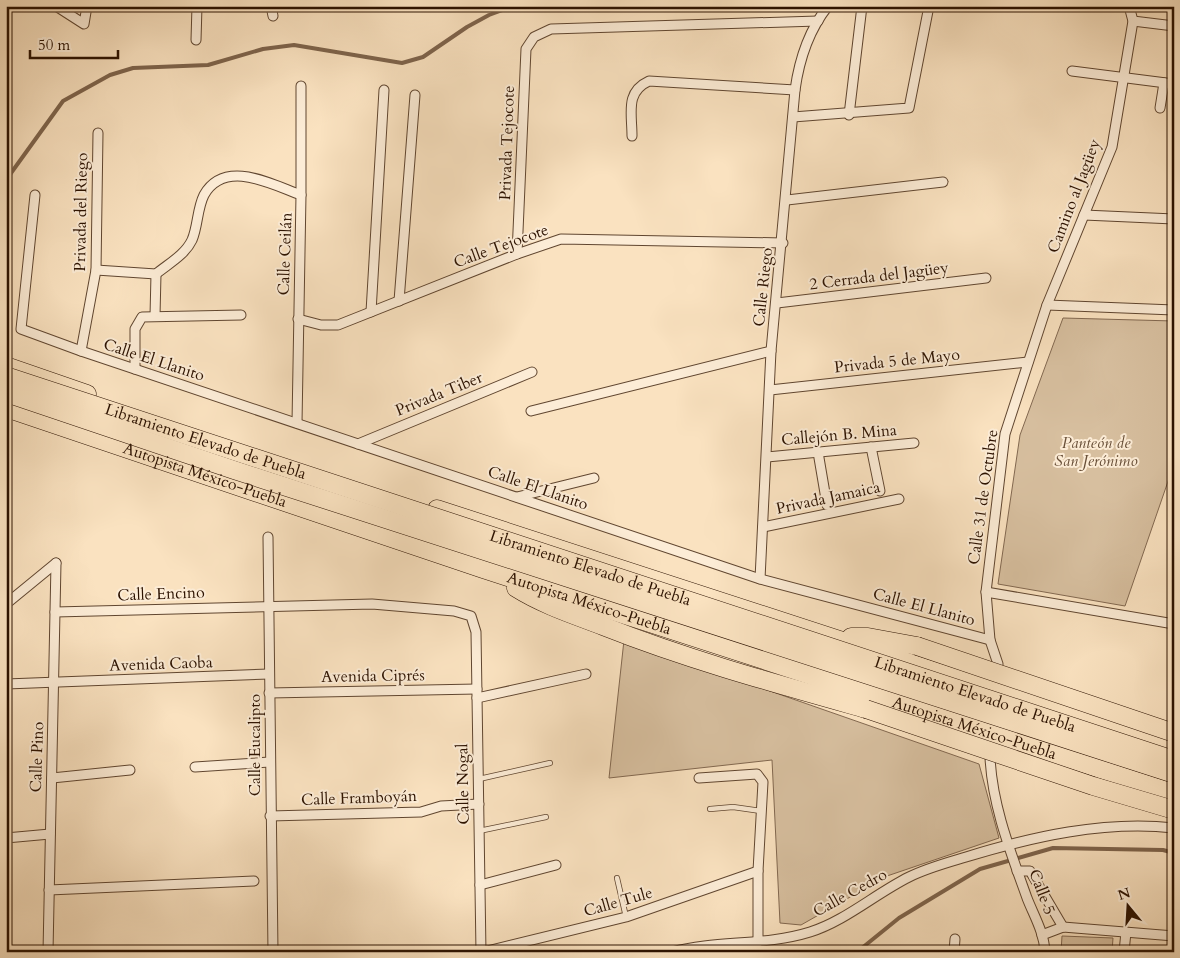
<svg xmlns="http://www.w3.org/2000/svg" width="1180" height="958" viewBox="0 0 1180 958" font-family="Cardo,serif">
<rect width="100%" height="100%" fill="#fae2c0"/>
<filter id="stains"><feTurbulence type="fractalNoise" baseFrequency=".004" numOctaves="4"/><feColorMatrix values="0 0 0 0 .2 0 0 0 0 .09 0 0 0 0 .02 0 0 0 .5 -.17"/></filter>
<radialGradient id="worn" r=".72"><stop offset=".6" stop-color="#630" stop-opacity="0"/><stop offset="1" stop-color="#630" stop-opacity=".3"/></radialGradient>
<!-- green -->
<g fill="#d7bf9f" stroke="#826850">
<polygon points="1063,318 1174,321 1174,464 1125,606 998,584 1020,435"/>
<polygon points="624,640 979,764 999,838 887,876 801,925 780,923 772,760 609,778"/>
<polygon points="1062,936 1113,938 1112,952 1061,952"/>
</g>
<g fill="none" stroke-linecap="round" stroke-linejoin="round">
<!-- stream -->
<g stroke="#7e644c" stroke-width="4">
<polyline points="6,180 63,101 110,75 133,68 208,65 263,49 294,45 402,63 423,57 467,27 489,15 513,6"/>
<polyline points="857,952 899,918 980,869 1053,848 1163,850 1174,853"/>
</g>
<defs>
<g id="lane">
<polyline points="479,779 550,763"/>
<polyline points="710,809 733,807 761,811"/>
<polyline points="479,831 546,817"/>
<polyline points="617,878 626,917"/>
</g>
<g id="street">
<polyline points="56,6 84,24 87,6"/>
<polyline points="271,6 273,16"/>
<polyline points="1133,21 1174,26"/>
<polyline points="196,40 197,6"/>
<polyline points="1072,71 1174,84"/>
<polyline points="1160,108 1164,83"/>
<polyline points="849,115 862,6"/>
<polyline points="793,117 909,108 929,6"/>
<path d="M632,136C632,113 625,92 649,81L795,90"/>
<polyline points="35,195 21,329 81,351 760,579 990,640"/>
<polyline points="787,200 943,182"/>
<polyline points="1084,215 1174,219"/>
<polyline points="517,254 526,49 534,37 551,29 818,21"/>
<path d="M96,270L156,274C168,264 185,255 192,240C198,226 197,209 204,195C225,158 273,185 301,195"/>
<polyline points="399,301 415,95"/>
<polyline points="777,303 986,278"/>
<polyline points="1047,305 1174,310"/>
<polyline points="371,312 384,90"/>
<polyline points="155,316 156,274"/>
<polyline points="298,319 321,325 338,325 517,254 561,239 783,243"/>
<polyline points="81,351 96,270 98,133"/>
<polyline points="135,369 135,329 142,317 241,315"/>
<polyline points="770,390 1028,362"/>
<polyline points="531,411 771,351"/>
<polyline points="297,423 301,195 301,86"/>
<polyline points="358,444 532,372"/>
<polyline points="871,447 880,491"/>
<polyline points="818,452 827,505"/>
<polyline points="767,457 914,443"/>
<polyline points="517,497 594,478"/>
<polyline points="763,527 899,499"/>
<polyline points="268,537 273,952"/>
<path d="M760,579L771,351L795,90C799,61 809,30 828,6"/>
<polyline points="986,592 1174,624"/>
<polyline points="6,604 56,563"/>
<polyline points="55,612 372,604 454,611 471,616 476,632 481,952"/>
<polyline points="998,664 990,640 986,592 1005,434 1047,305 1112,147 1133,21 1129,6"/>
<polyline points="6,684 269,674"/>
<polyline points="269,693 477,689"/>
<polyline points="477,698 586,674"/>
<path d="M990,757C992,805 1011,853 1027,898C1034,916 1044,932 1045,952"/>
<polyline points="195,767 270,762"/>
<polyline points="52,778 130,770"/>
<polyline points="699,778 757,774 763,782 758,871 758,942"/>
<polyline points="270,816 421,812 441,806 479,804"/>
<polyline points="6,838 50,834"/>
<polyline points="1017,871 1030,871 1063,927"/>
<polyline points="480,885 556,865"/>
<polyline points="49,890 254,881"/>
<polyline points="1042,935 1063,927 1174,936"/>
<polyline points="48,952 56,563"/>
<polyline points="483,952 626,917 758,871"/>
<path d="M672,952C717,940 765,946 810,932C845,921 875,894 909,877C927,868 946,863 966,857C1031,837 1105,820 1174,828"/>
<polyline points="954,952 955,939"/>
<polyline points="1124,952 1126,932"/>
</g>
<g id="highway">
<polyline points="6,366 87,394"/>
<path id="s1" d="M6,408L483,569L1174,793"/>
<polyline points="437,509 1174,749"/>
<path d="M516,588C543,605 574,615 603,626C689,660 777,684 866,709"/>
<polyline points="851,637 868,637 917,646"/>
</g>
</defs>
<!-- lane casing -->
<use href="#lane" stroke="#604630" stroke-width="6"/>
<!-- street casing -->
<use href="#street" stroke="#604630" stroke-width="11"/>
<!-- highway casing -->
<use href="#highway" stroke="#2c1200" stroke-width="19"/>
<!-- lane -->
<use href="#lane" stroke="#fcecd6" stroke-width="4.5"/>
<!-- street -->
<use href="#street" stroke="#fcecd6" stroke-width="9"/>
<!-- highway -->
<use href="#highway" stroke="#fae2c0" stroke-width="18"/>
<defs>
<g id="highway-bridge">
<path id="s2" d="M6,376L1174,760"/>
<polyline points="6,393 234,470 1174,774"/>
<polyline points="917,646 1174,733"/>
<polyline points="866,709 1093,786 1174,810"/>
</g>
</defs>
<!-- highway-bridge casing -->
<use href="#highway-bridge" stroke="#2c1200" stroke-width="19" stroke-linecap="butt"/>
<!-- highway-bridge -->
<use href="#highway-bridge" stroke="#fae2c0" stroke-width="18"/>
</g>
<g text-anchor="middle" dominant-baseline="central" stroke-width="4" stroke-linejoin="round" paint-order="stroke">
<!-- street labels -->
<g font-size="16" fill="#2c1200" stroke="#fcecd6">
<text transform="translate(507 143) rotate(-88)">Privada Tejocote</text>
<text transform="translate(1074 196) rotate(-69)">Camino al Jagüey</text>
<text transform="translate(81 212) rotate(-89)">Privada del Riego</text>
<text transform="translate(501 246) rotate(-20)">Calle Tejocote</text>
<text transform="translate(285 254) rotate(-88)">Calle Ceilán</text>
<text transform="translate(879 276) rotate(-7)">2 Cerrada del Jagüey</text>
<text transform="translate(763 287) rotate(-84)">Calle Riego</text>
<text transform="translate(154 360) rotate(18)">Calle El Llanito</text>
<text transform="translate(897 361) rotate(-6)">Privada 5 de Mayo</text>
<text transform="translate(439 394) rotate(-22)">Privada Tiber</text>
<text transform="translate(839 435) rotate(-5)">Callejón B. Mina</text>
<text stroke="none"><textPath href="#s2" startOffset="210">Libramiento Elevado de Puebla</textPath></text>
<text stroke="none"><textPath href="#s1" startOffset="210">Autopista México-Puebla</textPath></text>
<text transform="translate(538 488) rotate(19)">Calle El Llanito</text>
<text transform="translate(983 497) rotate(-82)">Calle 31 de Octubre</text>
<text transform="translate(828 498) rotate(-12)">Privada Jamaica</text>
<text stroke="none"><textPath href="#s2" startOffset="615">Libramiento Elevado de Puebla</textPath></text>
<text transform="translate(161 594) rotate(-2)">Calle Encino</text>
<text stroke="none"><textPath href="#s1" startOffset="615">Autopista México-Puebla</textPath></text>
<text transform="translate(924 607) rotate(15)">Calle El Llanito</text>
<text transform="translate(161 664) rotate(-2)">Avenida Caoba</text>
<text transform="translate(373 676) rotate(-1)">Avenida Ciprés</text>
<text stroke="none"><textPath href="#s2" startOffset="1020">Libramiento Elevado de Puebla</textPath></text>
<text stroke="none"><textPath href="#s1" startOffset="1020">Autopista México-Puebla</textPath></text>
<text transform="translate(255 745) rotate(-90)">Calle Eucalipto</text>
<text transform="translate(37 757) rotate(-88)">Calle Pino</text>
<text transform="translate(463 784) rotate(-91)">Calle Nogal</text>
<text transform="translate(359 798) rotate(-2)">Calle Framboyán</text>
<text transform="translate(1042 892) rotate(69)">Calle 5</text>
<text transform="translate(850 893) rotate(-29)">Calle Cedro</text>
<text transform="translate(618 902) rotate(-16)">Calle Tule</text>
</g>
<!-- park labels -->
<g font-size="16" font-style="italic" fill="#684f38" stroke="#fcecd6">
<text x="1096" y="443">Panteón de<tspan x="1096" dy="18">San Jerónimo</tspan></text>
</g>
</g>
<!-- margin -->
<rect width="1180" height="958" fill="none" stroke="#fae2c0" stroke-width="25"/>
<rect x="8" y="8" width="1165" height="943" fill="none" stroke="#2c1200" stroke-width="2.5"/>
<rect x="12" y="12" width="1155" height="933" fill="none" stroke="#2c1200"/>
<!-- north arrow -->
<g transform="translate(1128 906) rotate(342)" stroke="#fcecd6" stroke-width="4" paint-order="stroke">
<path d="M0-4L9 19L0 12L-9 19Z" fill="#2c1200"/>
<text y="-8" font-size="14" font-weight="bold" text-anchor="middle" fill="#2c1200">N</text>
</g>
<!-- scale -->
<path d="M30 50v8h88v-8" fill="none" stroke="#2c1200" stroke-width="2.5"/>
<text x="38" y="50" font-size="15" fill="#2c1200" stroke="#fcecd6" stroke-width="4" paint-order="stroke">50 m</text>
<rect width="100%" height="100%" filter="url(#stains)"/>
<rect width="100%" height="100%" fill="url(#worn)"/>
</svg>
